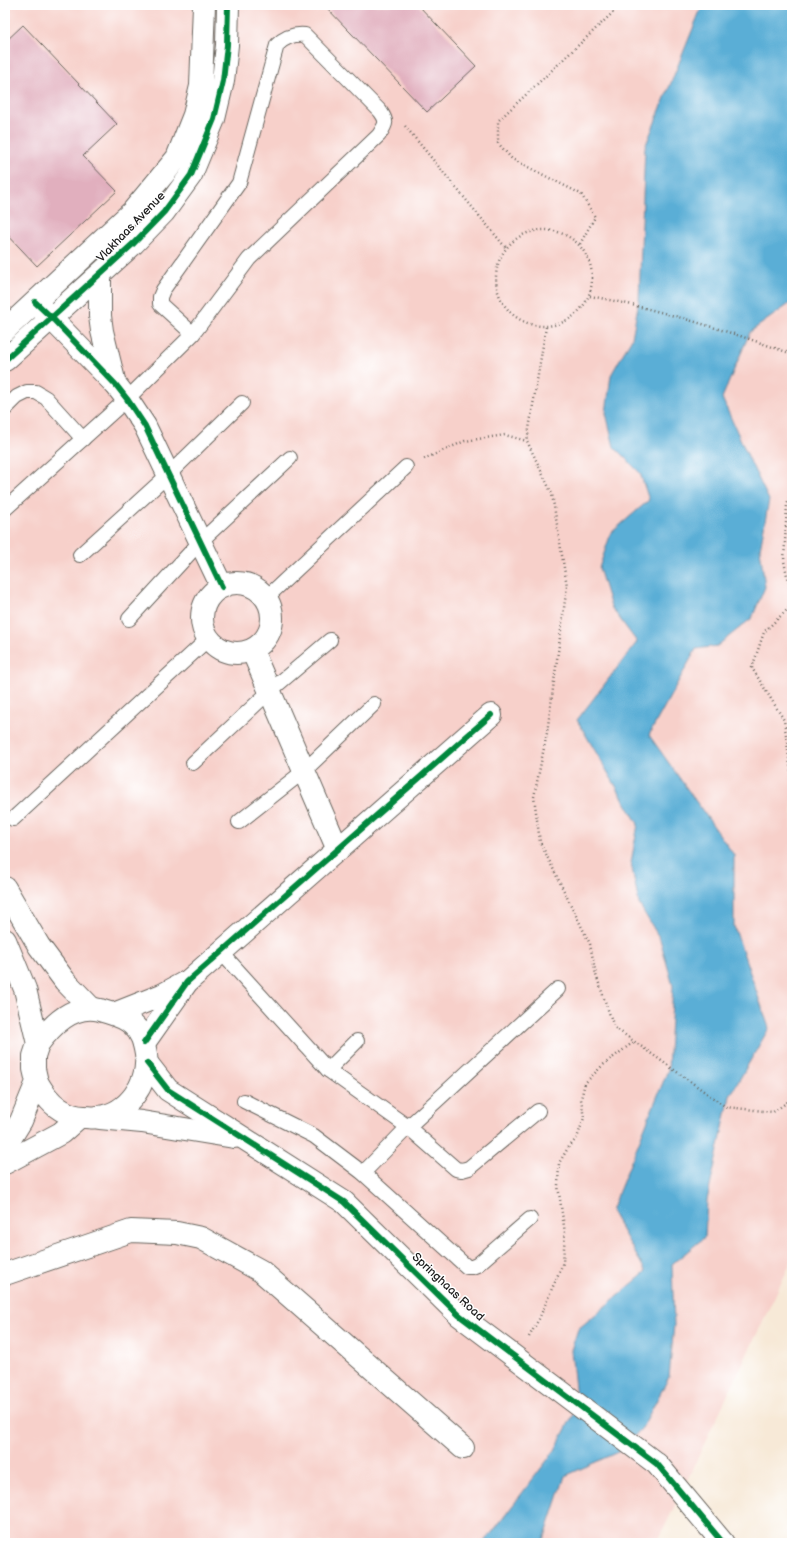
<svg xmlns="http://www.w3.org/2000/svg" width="797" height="1548" viewBox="0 0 797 1548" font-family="'Balsamiq Sans',sans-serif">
<rect width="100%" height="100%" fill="#fff"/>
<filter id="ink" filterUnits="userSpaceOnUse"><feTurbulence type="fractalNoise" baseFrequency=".025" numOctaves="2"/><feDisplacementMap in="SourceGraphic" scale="8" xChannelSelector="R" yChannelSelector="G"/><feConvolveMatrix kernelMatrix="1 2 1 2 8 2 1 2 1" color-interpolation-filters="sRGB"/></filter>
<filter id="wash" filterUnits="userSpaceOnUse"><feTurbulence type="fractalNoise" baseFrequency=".012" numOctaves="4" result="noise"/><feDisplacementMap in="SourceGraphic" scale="16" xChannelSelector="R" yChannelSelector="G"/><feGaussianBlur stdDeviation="0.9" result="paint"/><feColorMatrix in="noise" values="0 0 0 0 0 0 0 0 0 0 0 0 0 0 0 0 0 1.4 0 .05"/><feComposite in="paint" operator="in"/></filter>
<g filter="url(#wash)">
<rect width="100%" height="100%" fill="#f7e9d7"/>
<!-- built -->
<polygon fill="#f7d0ca" points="5,5 792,5 792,1260 657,1543 5,1543"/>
<!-- water -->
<polygon fill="#5aaed6" stroke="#3b6579" points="705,5 792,5 792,302 750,332 722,398 751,463 769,500 760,549 765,587 752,618 717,646 696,649 649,735 734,855 734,926 769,1028 730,1096 707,1200 705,1237 672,1264 674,1325 669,1377 642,1428 620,1451 565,1476 543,1543 484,1543 555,1450 577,1407 571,1350 578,1329 646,1272 611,1211 668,1070 673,986 660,939 639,904 631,863 638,824 577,720 637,642 611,607 599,568 611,533 649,500 640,473 614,447 606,413 611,375 632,338 639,300 645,147 700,11"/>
<g id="blocks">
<!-- building -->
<g fill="#e1afbe">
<polygon points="324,5 418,5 476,66 427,112"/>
<polygon points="23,25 117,124 83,156 117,191 37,266 5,232 5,42"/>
</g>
</g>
</g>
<g filter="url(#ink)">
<use href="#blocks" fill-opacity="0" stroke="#69645d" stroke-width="1"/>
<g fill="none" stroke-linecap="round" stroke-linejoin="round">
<defs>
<g id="service">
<polyline points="5,409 17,397 27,392 36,392 46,398 83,439"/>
<path d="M5,509L127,399L193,334L249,259L379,135C386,124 388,122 380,111L305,35C293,34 285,37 277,45L239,183L163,290L160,297V304L193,334"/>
<polyline points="80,555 168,475 242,403"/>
<polyline points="266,598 406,467"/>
<polyline points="129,619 200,542 290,458"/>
<polyline points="193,763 270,691 330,640"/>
<polyline points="13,819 208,639"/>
<polyline points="239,822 304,771 374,704"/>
<polyline points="220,951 328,1070 408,1127 456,1169 462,1170 469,1168 538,1111"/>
<polyline points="328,1070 357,1041"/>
<polyline points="244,1101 314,1136 363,1173 467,1267 472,1267 477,1265 530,1219"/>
<polyline points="363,1173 408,1127 558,989"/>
</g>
<g id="minor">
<polyline points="100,275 100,316 102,331 115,384"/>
<polyline points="42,309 116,385 127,399 145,426 222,587"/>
<polyline points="5,330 133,211 177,158 194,115 201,86 204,5"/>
<polyline points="5,360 134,243 164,212 191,175 214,119 223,81 227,45 228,5"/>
<circle cx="237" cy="618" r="35"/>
<polyline points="252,650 338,850"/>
<polyline points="5,888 39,946 65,981 91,1008"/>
<polyline points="5,940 25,989 38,1044 34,1056 34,1069 37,1082 21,1121 5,1147"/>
<polyline points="114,1014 162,995 184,983"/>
<polyline points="144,1043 187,982 491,715"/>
<polyline points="147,1063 168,1090 344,1202 459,1315 657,1464 723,1543"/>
<path d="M37,1082C43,1092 49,1102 60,1109C67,1114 77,1117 85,1117C89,1117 94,1118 98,1117C128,1114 149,1083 146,1054C144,1043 142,1033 133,1025C124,1016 112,1014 100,1010C74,1003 52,1025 38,1044"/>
<polyline points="100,1118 142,1122 234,1137"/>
<polyline points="5,1163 61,1133 79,1117"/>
<polyline points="5,1274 131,1231 177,1233 201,1238 261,1271 463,1448"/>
</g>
</defs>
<!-- service casing -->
<use href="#service" stroke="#69645d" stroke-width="16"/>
<!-- minor casing -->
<use href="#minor" stroke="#69645d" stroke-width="24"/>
<!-- path -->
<g stroke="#69645d" stroke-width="2.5" stroke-dasharray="1 3" stroke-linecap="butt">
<polyline points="405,126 506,248"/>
<circle cx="544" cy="278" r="48"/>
<polyline points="580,244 595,217 581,194 512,159 498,143 498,121 621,5"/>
<path d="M590,296C658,309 726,330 792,354"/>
<polyline points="546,327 527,441 552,494 567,586 547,733 534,797 540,842 590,944 596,975 614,1027 726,1107 773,1112 792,1099"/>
<polyline points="424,459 465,441 505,435 527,441"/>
<polyline points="792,491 787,505 784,561 792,600"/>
<polyline points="792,605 764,632 752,668 784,720 792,780"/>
<polyline points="529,1337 539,1319 563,1263 565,1233 558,1186 559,1163 568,1148 577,1138 584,1118 581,1099 585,1083 603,1065 635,1041"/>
</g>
<!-- service -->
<use href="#service" stroke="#fff" stroke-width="14"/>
<!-- minor -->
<use href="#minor" stroke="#fff" stroke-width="22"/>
<defs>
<g id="cycleway">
<polyline points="35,302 52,318 116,385 127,399 145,426 222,587"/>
<polyline points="5,360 134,243 164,212 191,175 214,119 223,81 227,45 228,5"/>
<polyline points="144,1043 187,982 491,715"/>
<polyline points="147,1063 168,1090 344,1202 459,1315 657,1464 723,1543"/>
</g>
</defs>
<!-- cycleway casing -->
<use href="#cycleway" stroke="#fff" stroke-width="8"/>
<!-- cycleway -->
<use href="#cycleway" stroke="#00873e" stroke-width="6"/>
</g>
</g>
<g text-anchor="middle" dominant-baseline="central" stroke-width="3" stroke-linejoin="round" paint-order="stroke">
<!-- street labels -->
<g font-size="12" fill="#1c1c1c" stroke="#fff">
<text transform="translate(131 227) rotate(-46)">Vlakhaas Avenue</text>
<text transform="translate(448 1287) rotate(43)">Springhaas Road</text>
</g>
</g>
<!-- margin -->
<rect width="797" height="1548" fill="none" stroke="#fff" stroke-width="20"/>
</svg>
